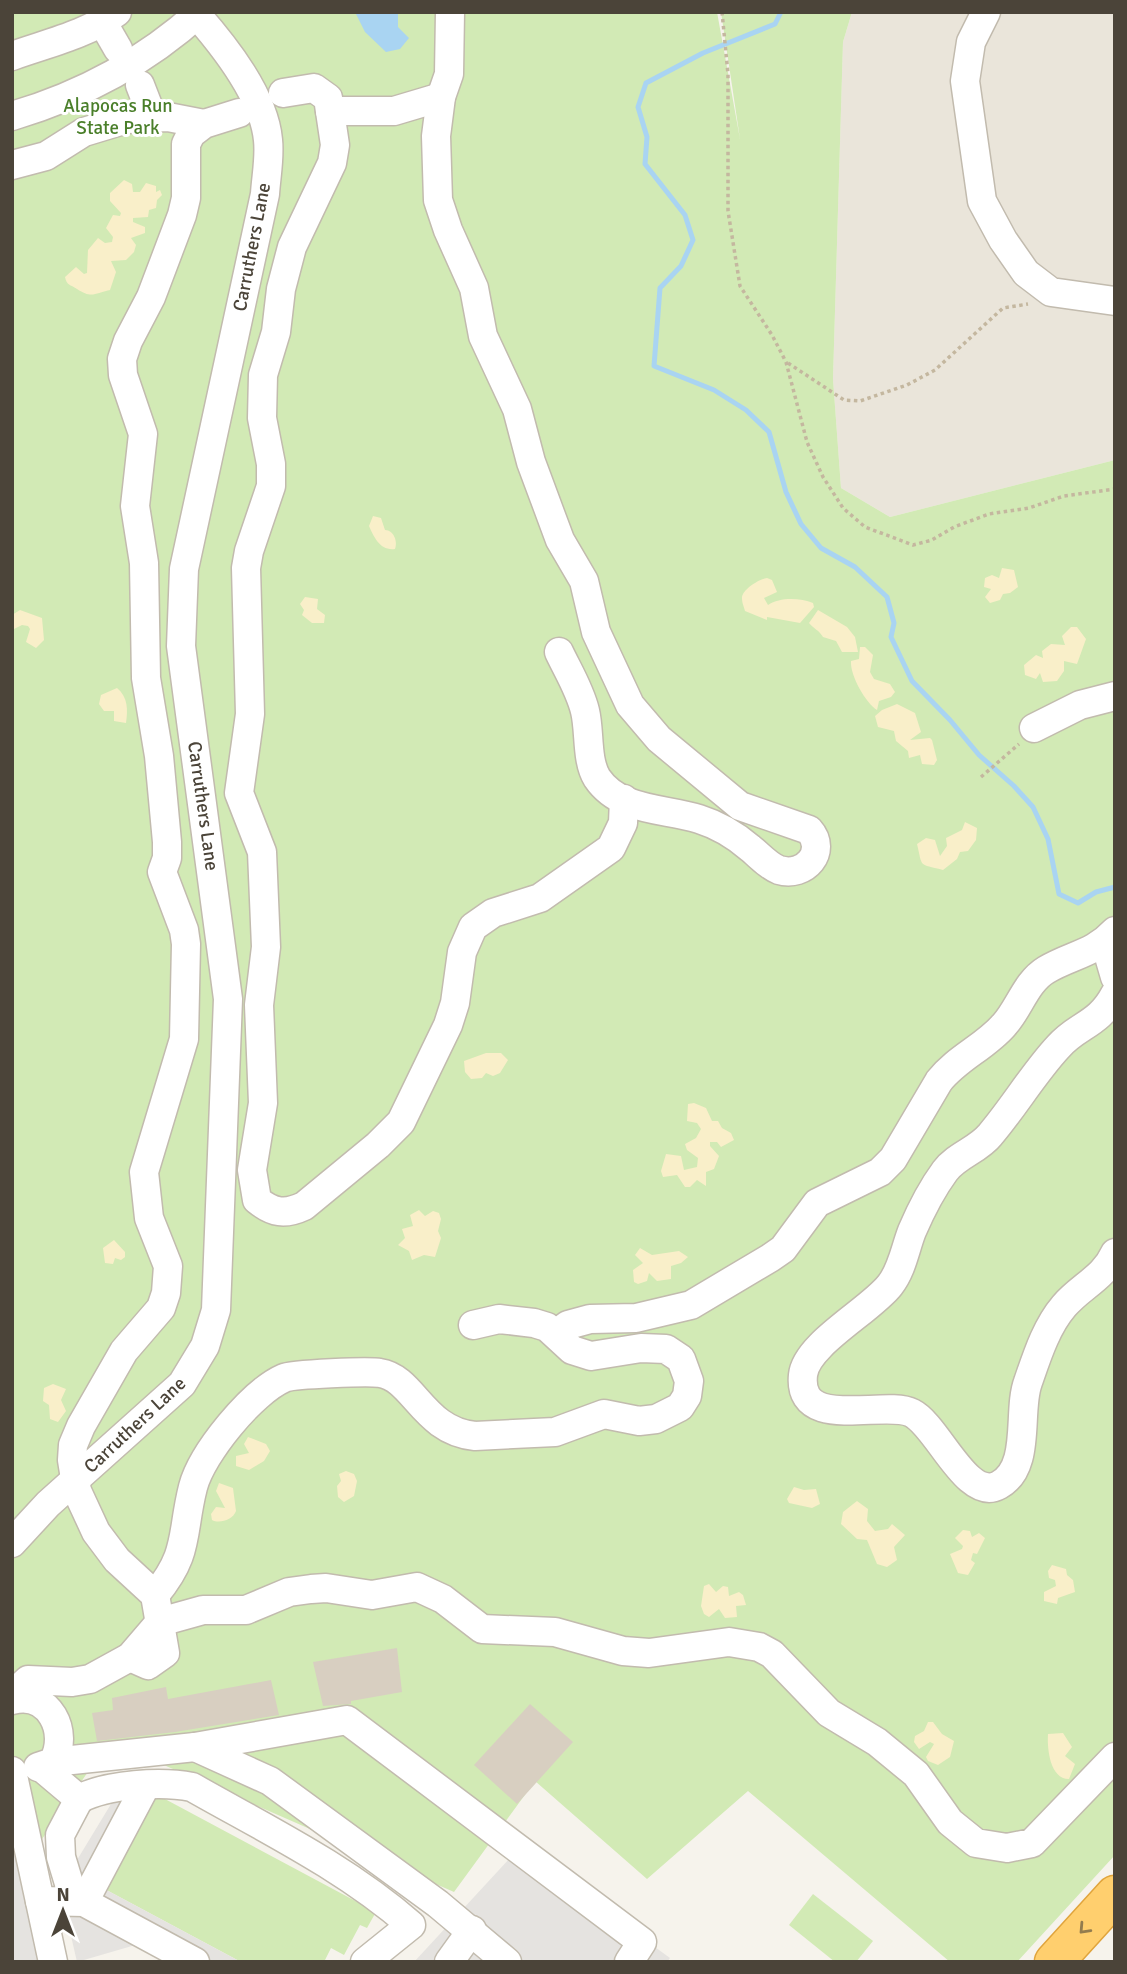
<svg xmlns="http://www.w3.org/2000/svg" width="1127" height="1974" viewBox="0 0 1127 1974" font-family="Signika,sans-serif">
<rect width="100%" height="100%" fill="#f6f3ec"/>
<!-- residential -->
<polygon fill="#eae5da" points="852,12 1115,12 1115,460 890,517 841,488 833,379 843,42"/>
<!-- green -->
<g fill="#d2eab5">
<polygon points="12,12 717,12 740,139 721,12 852,12 843,42 833,379 841,488 890,517 1115,460 1115,1855 1017,1962 950,1962 748,1791 647,1879 535,1781 454,1892 109,1741 12,1883"/>
<polygon points="150,1791 376,1912 367,1928 360,1925 344,1955 331,1948 324,1962 241,1962 99,1886"/>
<polygon points="813,1894 873,1941 856,1962 835,1962 789,1925"/>
</g>
<!-- sand -->
<g fill="#f9efc9">
<path d="M124,180L132,184L133,192H140L146,183L156,186V192L160,190L162,195L157,200L156,208L149,210L148,217L133,218V222L145,227V233L131,238L136,245L134,252L126,260L111,261L116,272L110,290C95,293 92,299 77,289C70,284 67,286 65,277L76,267L84,274L87,273L88,250L98,238L105,243L112,242L113,237L106,228L113,215L120,216L121,213L110,201V193Z"/>
<path d="M373,516L381,518L385,530C394,530 398,542 395,549C380,551 374,537 369,526Z"/>
<polygon points="1002,568 1014,570 1018,587 1010,593 1003,594 1000,600 990,603 985,597 991,589 984,587 985,578 992,575 999,578"/>
<path d="M767,578L772,580L777,592L764,598L768,605C780,597 800,598 813,603L814,607L800,623L767,617V620L745,611C744,607 742,603 742,599C741,590 759,579 767,578Z"/>
<polygon points="305,597 318,599 317,609 325,615 324,623 312,623 302,615 304,610 300,604"/>
<polygon points="20,610 42,618 44,640 36,648 26,642 30,629 28,626 22,625 12,630 12,615"/>
<path d="M818,610L847,627L855,637L858,652H842L836,641L823,637C819,630 814,629 809,623Z"/>
<polygon points="1071,627 1077,627 1086,639 1077,664 1064,661 1064,671 1057,681 1043,682 1040,673 1036,679 1025,675 1024,665 1036,655 1043,658 1042,651 1051,644 1065,645 1062,636"/>
<path d="M860,647H865L873,655L870,672L874,679L890,684L895,692L891,697L879,701L877,710C866,703 850,676 851,661L859,659Z"/>
<path d="M117,688C128,697 128,710 126,723L114,721V711H104L99,704L101,695Z"/>
<polygon points="897,704 915,713 921,732 910,740 930,738 932,740 937,760 934,765 922,764 920,755 909,758 908,751 896,741 894,731 878,727 875,716 882,710"/>
<path d="M965,822L977,828L976,840L968,851L960,852L957,859L943,870C918,863 923,869 917,844L926,838L935,840L940,856L947,846L946,838L962,830Z"/>
<polygon points="486,1053 501,1053 508,1060 500,1073 493,1076 486,1073 482,1078 471,1079 465,1072 464,1061"/>
<polygon points="694,1103 706,1108 712,1121 718,1121 722,1128 731,1133 734,1140 721,1147 717,1142 710,1142 710,1146 719,1156 714,1169 706,1172 706,1186 697,1180 690,1187 685,1187 677,1175 663,1177 661,1171 666,1154 681,1156 684,1170 697,1167 698,1158 687,1150 685,1144 696,1138 701,1129 697,1123 687,1121 688,1104"/>
<polygon points="419,1210 425,1216 433,1211 439,1213 441,1219 438,1231 441,1238 435,1257 424,1255 412,1260 409,1251 398,1245 405,1238 402,1229 413,1226 410,1215"/>
<polygon points="114,1240 125,1252 125,1257 121,1260 115,1258 113,1264 105,1263 103,1248"/>
<polygon points="640,1248 652,1255 679,1251 688,1257 681,1263 671,1266 671,1279 657,1281 649,1273 647,1281 638,1284 634,1282 633,1270 643,1263 635,1255"/>
<polygon points="53,1384 66,1389 61,1400 66,1411 58,1422 50,1419 49,1405 43,1401 44,1388"/>
<polygon points="248,1437 266,1444 270,1451 264,1461 249,1470 236,1466 236,1456 249,1453 244,1444"/>
<polygon points="346,1471 354,1474 357,1481 354,1496 344,1502 338,1497 337,1486 341,1481 339,1474"/>
<path d="M219,1483L233,1488L236,1511C233,1520 219,1524 212,1520L211,1514L216,1507L225,1508L216,1491Z"/>
<polygon points="794,1487 804,1490 816,1489 820,1504 812,1508 789,1503 787,1499"/>
<polygon points="857,1501 868,1509 867,1521 875,1531 888,1529 892,1524 905,1535 894,1547 897,1560 887,1567 877,1564 867,1540 857,1539 841,1524 843,1512"/>
<polygon points="963,1530 970,1531 972,1537 979,1533 985,1538 977,1554 973,1553 971,1560 975,1563 968,1575 958,1573 950,1554 962,1549 963,1546 955,1538"/>
<polygon points="1052,1565 1066,1569 1067,1575 1073,1580 1075,1592 1058,1598 1057,1604 1044,1601 1044,1592 1056,1586 1055,1580 1049,1578 1048,1571"/>
<polygon points="709,1584 716,1592 723,1586 728,1587 729,1596 739,1592 743,1595 746,1605 736,1606 737,1617 725,1618 719,1609 709,1617 704,1614 701,1606 704,1586"/>
<polygon points="928,1722 933,1722 942,1734 954,1741 950,1757 938,1765 928,1761 926,1757 934,1744 930,1742 919,1749 914,1742 915,1736 924,1731"/>
<path d="M1063,1733L1072,1747L1065,1756L1075,1764L1069,1779C1050,1779 1047,1749 1048,1734Z"/>
</g>
<!-- parking -->
<g fill="#e5e3e0">
<polygon points="125,1781 150,1791 99,1886 241,1962 204,1962 156,1939 77,1962 60,1888"/>
<polygon points="12,1823 48,1962 12,1962"/>
<polygon points="522,1845 556,1875 670,1958 667,1962 414,1962"/>
</g>
<!-- water -->
<polygon fill="#a9d4f2" points="355,12 398,12 398,27 409,38 400,49 386,52 365,32"/>
<g fill="none" stroke-linecap="round" stroke-linejoin="round">
<!-- stream -->
<polyline stroke="#a9d4f2" stroke-width="5" points="781,12 775,24 703,53 646,83 638,107 647,137 645,164 685,215 693,240 681,266 660,288 654,366 714,390 746,410 769,432 786,492 801,524 821,548 855,567 887,597 894,623 891,637 912,681 950,720 979,755 1014,786 1033,807 1048,839 1059,894 1078,903 1096,892 1115,887"/>
</g>
<!-- building -->
<g fill="#d8cfc1">
<polygon points="397,1648 402,1692 351,1701 351,1704 323,1706 313,1662"/>
<polygon points="271,1680 279,1715 175,1732 97,1741 92,1713 113,1710 112,1698 166,1687 168,1699"/>
<polygon points="530,1704 573,1742 517,1804 474,1765"/>
</g>
<g fill="none" stroke-linecap="round" stroke-linejoin="round">
<defs>
<g id="minor">
<path d="M450,12L449,74L441,97L436,136L438,200L448,230L474,288L483,336L517,409L531,462L560,540L584,581L596,632L630,705L659,739L740,806L809,830C828,851 805,878 779,870C768,866 759,855 750,848C735,835 718,825 699,819C665,808 620,812 597,778C586,760 590,731 585,711C580,690 568,671 559,652"/>
<polyline points="986,12 971,42 965,81 982,201 1003,240 1026,273 1051,292 1115,301"/>
<polyline points="103,23 118,49"/>
<path d="M12,56C48,43 86,35 117,12"/>
<polyline points="140,85 152,116"/>
<path d="M283,93L314,88L328,98L335,145L332,163L292,247L281,289L276,332L263,375L262,418L271,464V486L249,551L246,568L250,714L239,793L262,852L266,947L259,1005L263,1103L252,1170L257,1200C273,1213 285,1215 304,1206L378,1145L401,1122L448,1025L455,1003L462,952L473,927L493,913L540,898L611,848L623,823L624,799"/>
<polyline points="330,111 394,111 441,97"/>
<path d="M12,116C83,95 145,62 200,12"/>
<polyline points="12,165 46,156 84,132 127,119 168,117 204,124"/>
<polyline points="1034,728 1080,705 1115,696"/>
<polyline points="1101,947 1108,953 1115,977"/>
<path d="M1115,994C1098,1026 1078,1024 1058,1047C1033,1074 1014,1107 990,1135C978,1150 957,1155 945,1171C931,1190 921,1210 912,1231C905,1249 902,1270 890,1285C871,1310 806,1344 803,1375C797,1433 885,1399 912,1413C938,1426 967,1503 999,1485C1032,1467 1017,1411 1028,1382C1037,1356 1046,1327 1064,1306C1081,1286 1104,1278 1115,1253"/>
<path d="M556,1334L568,1325L590,1319L636,1318L691,1305L770,1258L783,1249L817,1203L880,1172L893,1159L939,1081C957,1058 985,1047 1004,1025C1019,1009 1026,982 1046,970C1071,955 1094,954 1115,931"/>
<path d="M12,1543L48,1504L182,1384L205,1346L216,1310L228,999L181,646L184,569L265,194C266,177 270,158 268,140C264,96 225,47 197,15"/>
<path d="M155,1595C190,1553 181,1534 193,1487C202,1453 252,1392 284,1378C293,1374 369,1371 380,1373C414,1378 423,1431 475,1436L555,1432L604,1414L639,1421L656,1419L680,1407L687,1396L689,1381L681,1359L666,1349L641,1348L591,1356L572,1350L547,1327L534,1323L499,1319L473,1325"/>
<polyline points="130,1657 148,1665 165,1653 155,1595 117,1560 96,1532 77,1491 72,1460 73,1445 81,1426 124,1351 161,1308 166,1293 168,1266 149,1218 144,1172 184,1039 186,944 184,930 162,872 167,858 167,842 159,756 146,678 144,563 135,506 143,434 123,375 122,359 128,341 151,297 182,215 186,198 186,144 191,134 204,124 239,113"/>
<polyline points="12,1695 28,1680 72,1682 90,1679 130,1657 160,1622 203,1610 246,1610 289,1592 311,1589 326,1588 372,1595 417,1587 443,1599 482,1629 555,1632 623,1651 649,1653 729,1642 759,1647 772,1654 829,1713 877,1742 916,1774 950,1822 976,1843 1007,1848 1032,1843 1115,1757"/>
<path d="M12,1700C49,1690 70,1732 53,1762L38,1767"/>
<polyline points="195,1747 270,1781 438,1904 507,1962"/>
<polyline points="53,1762 195,1747 347,1720 642,1942 629,1962"/>
<path d="M41,1767L79,1799C107,1784 162,1781 192,1787C266,1829 346,1868 411,1925L365,1962"/>
<polyline points="12,1771 53,1962"/>
<polyline points="74,1900 61,1857 60,1835 79,1799"/>
<polyline points="40,1901 84,1902 195,1962"/>
<polyline points="84,1902 146,1785"/>
<polyline points="449,1962 472,1930"/>
</g>
<polyline id="highway" points="1054,1962 1115,1895"/>
</defs>
<!-- minor casing -->
<use href="#minor" stroke="#c2bbae" stroke-width="31"/>
<!-- highway casing -->
<use href="#highway" stroke="#e0a43c" stroke-width="41"/>
<!-- path -->
<g stroke="#c4b79f" stroke-width="3.5" stroke-dasharray="3.5 3.5" stroke-linecap="butt">
<polyline points="722,12 728,74 728,211 740,286 772,335 786,362 807,442 823,477 843,508 865,527 913,545 932,540 954,527 989,514 1029,508 1064,496 1115,489"/>
<polyline points="788,363 844,400 860,401 907,385 935,370 1003,308 1028,304"/>
<polyline points="981,777 1019,744"/>
</g>
<!-- minor -->
<use href="#minor" stroke="#fff" stroke-width="28"/>
<!-- highway -->
<use href="#highway" stroke="#ffcf6e" stroke-width="38"/>
</g>
<!-- one-way arrows -->
<defs><path id="oneway-chevron" d="M-2-3.5L2.5 0L-2 3.5" fill="none" stroke-width="1.6" stroke-linecap="round" stroke-linejoin="round" transform="scale(1.75)"/></defs>
<use stroke="#937c4e" href="#oneway-chevron" transform="translate(1084 1929) rotate(133)"/>
<g text-anchor="middle" dominant-baseline="central" stroke-width="6" stroke-linejoin="round" paint-order="stroke">
<!-- park labels -->
<g font-size="19" fill="#4a7f2a" stroke="#fff">
<text x="118" y="106">Alapocas Run<tspan x="118" dy="22">State Park</tspan></text>
</g>
<!-- street labels -->
<g font-size="19" fill="#4b4439" stroke="#fff">
<text transform="translate(252 247) rotate(-79)">Carruthers Lane</text>
<text transform="translate(203 806) rotate(82)">Carruthers Lane</text>
<text transform="translate(135 1425) rotate(-43)">Carruthers Lane</text>
</g>
</g>
<!-- border -->
<rect width="1127" height="1974" fill="none" stroke="#4b4439" stroke-width="28"/>
<!-- north arrow -->
<g transform="translate(63 1911)" stroke="#ffffff" stroke-width="5" paint-order="stroke">
<path d="M0-5L12 26L0 18L-12 26Z" fill="#4b4439"/>
<text y="-10" font-size="19" font-weight="bold" text-anchor="middle" fill="#4b4439">N</text>
</g>
</svg>
